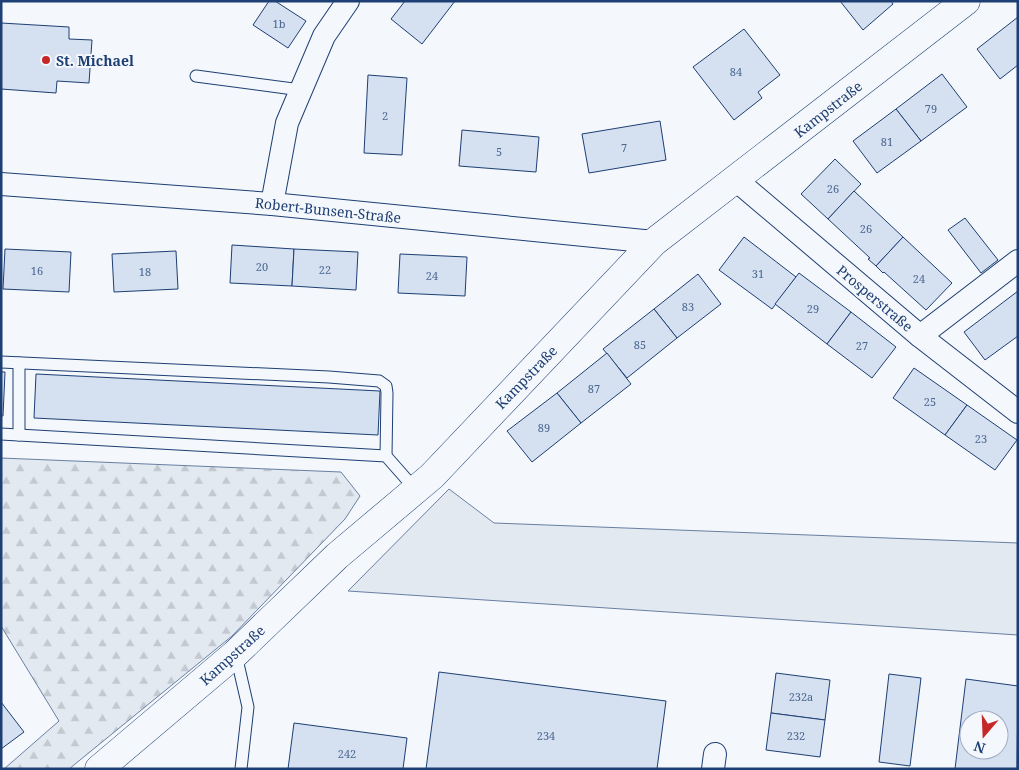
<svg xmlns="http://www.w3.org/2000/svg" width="1019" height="770" viewBox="0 0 1019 770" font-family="'Noto Serif',serif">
<defs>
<pattern id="forest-firs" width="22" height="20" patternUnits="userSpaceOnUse" patternTransform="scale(1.25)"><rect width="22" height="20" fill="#e3e9f0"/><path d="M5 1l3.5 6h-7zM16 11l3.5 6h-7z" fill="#c2c9d1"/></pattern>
</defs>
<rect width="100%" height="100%" fill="#f4f7fb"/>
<!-- green -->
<polygon fill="#e3e9f0" stroke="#687fa3" points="449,489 494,523 1018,543 1018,635 348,591"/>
<!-- forest -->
<polygon fill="url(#forest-firs)" stroke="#687fa3" points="1,458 341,472 360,496 345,519 232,636 69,769 4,769 59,721 1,626"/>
<!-- building -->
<g fill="#d5e0f0" stroke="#1d3f73" fill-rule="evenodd">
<polygon points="269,1 275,1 306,21 288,48 253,25"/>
<polygon points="405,1 455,1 422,44 391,19"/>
<polygon points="840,1 891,1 893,4 863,30"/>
<polygon points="1018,17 1018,65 1000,79 977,49"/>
<polygon points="1,23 69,27 69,39 92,40 89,83 57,81 56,93 1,89"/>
<polygon points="744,29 780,75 758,92 762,98 734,120 693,67"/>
<polygon points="942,74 967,107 921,141 896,109"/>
<polygon points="368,75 407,78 402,155 364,153"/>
<polygon points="896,109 921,141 877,173 853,141"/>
<polygon points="660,121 666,160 589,173 582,134"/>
<polygon points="462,130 539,137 536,172 459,166"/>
<polygon points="835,159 861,184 828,219 801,194"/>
<polygon points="854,191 903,237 876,266 868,259 870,258 828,219"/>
<polygon points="965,218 998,260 981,273 948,230"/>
<polygon points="744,237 796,277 772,309 719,270"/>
<polygon points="903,237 952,283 926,310 884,272 883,273 876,266"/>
<polygon points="232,245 294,249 292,286 230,283"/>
<polygon points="5,249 71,252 69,292 3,289"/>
<polygon points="294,249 358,252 356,290 292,286"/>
<polygon points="176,251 178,289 114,292 112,254"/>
<polygon points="400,254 467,257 465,296 398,293"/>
<polygon points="799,273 851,312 827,344 775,304"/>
<polygon points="698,274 721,304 677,338 654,309"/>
<polygon points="1018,291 1018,336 985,360 964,332"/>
<polygon points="654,309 677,338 627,378 603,349"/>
<polygon points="851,312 896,347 872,378 827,344"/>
<polygon points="607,353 631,384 581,423 557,393"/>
<polygon points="914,368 967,405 945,435 893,398"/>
<polygon points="1,372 5,372 3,416 1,416"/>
<polygon points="36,374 380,391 378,435 34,418"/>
<polygon points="557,393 581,423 532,462 507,431"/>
<polygon points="967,405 1017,440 995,470 945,435"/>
<polygon points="439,672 666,701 657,769 426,769"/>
<polygon points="776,673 830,680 825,720 771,713"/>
<polygon points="889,674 921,678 910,766 879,762"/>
<path d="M966,679L1018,686L1017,769H955ZM969,720H999V750H969Z"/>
<polygon points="1,702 24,732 1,749"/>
<polygon points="771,713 825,720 820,757 766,750"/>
<polygon points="294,723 407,738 403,769 288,769"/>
</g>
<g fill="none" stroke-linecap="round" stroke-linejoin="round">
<defs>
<g id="lane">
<polyline points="196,76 301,90"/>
<polyline points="1,362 329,377 379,381 386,386 387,393 386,456"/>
<polyline points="19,363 19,435"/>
<polyline points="1,434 386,456 416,490"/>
<polyline points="236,655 248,707 241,769"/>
</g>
<g id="street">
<polyline points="736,180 920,336 1018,412"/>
<polyline points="1,184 272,204 654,242"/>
<polyline points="272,204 287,123 324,36 348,1"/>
<polyline points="920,336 1018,261"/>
<polyline points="713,769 715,754"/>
</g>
<polyline id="secondary" points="99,769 235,654 337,556 432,476 654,242 966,1"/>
</defs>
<!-- lane casing -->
<use href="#lane" stroke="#1d3f73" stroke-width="13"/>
<!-- street casing -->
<use href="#street" stroke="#1d3f73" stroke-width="24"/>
<!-- secondary casing -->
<use href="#secondary" stroke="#1d3f73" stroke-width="29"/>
<!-- lane -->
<use href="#lane" stroke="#f4f7fb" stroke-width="11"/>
<!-- street -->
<use href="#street" stroke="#f4f7fb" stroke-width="22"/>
<!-- secondary -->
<use href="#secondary" stroke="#f4f7fb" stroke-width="28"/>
</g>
<!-- markers -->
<circle fill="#c62828" stroke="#f4f7fb" stroke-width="2" cx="46" cy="60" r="5"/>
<g text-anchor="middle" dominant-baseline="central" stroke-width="4" stroke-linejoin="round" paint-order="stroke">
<!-- number labels -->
<g font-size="11" fill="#4b6792">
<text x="279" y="23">1b</text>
<text x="736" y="71">84</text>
<text x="931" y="108">79</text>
<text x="385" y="115">2</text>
<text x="887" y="141">81</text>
<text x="624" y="147">7</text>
<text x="499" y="151">5</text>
<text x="833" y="188">26</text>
<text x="866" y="228">26</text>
<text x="262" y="266">20</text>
<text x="325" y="269">22</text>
<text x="37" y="270">16</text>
<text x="145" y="271">18</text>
<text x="758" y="273">31</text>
<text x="432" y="275">24</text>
<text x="919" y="278">24</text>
<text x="688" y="306">83</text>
<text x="813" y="308">29</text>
<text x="640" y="344">85</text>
<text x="862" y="345">27</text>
<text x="594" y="388">87</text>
<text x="930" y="401">25</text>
<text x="544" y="427">89</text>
<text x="981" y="438">23</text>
<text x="801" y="696">232a</text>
<text x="546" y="735">234</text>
<text x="796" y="735">232</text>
<text x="347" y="753">242</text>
</g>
<!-- poi labels -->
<g font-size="14" font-weight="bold" fill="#1d3f73" stroke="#f4f7fb" text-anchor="start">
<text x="56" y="60">St. Michael</text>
</g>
<!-- street labels -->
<g font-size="14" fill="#1d3f73" stroke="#f4f7fb">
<text transform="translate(828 109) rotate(-38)">Kampstraße</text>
<text transform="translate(328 210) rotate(6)">Robert-Bunsen-Straße</text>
<text transform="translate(875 298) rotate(40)">Prosperstraße</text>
<text transform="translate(526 377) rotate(-46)">Kampstraße</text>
<text transform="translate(232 655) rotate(-42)">Kampstraße</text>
</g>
</g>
<!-- border -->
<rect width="1019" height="770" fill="none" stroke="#1d3f73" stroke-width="5"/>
<!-- north arrow -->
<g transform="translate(984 735) rotate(199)"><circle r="24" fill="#f4f7fb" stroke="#9eadc5"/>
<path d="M0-4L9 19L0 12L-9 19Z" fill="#c62828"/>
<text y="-8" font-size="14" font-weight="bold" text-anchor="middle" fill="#1d3f73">N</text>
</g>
</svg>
